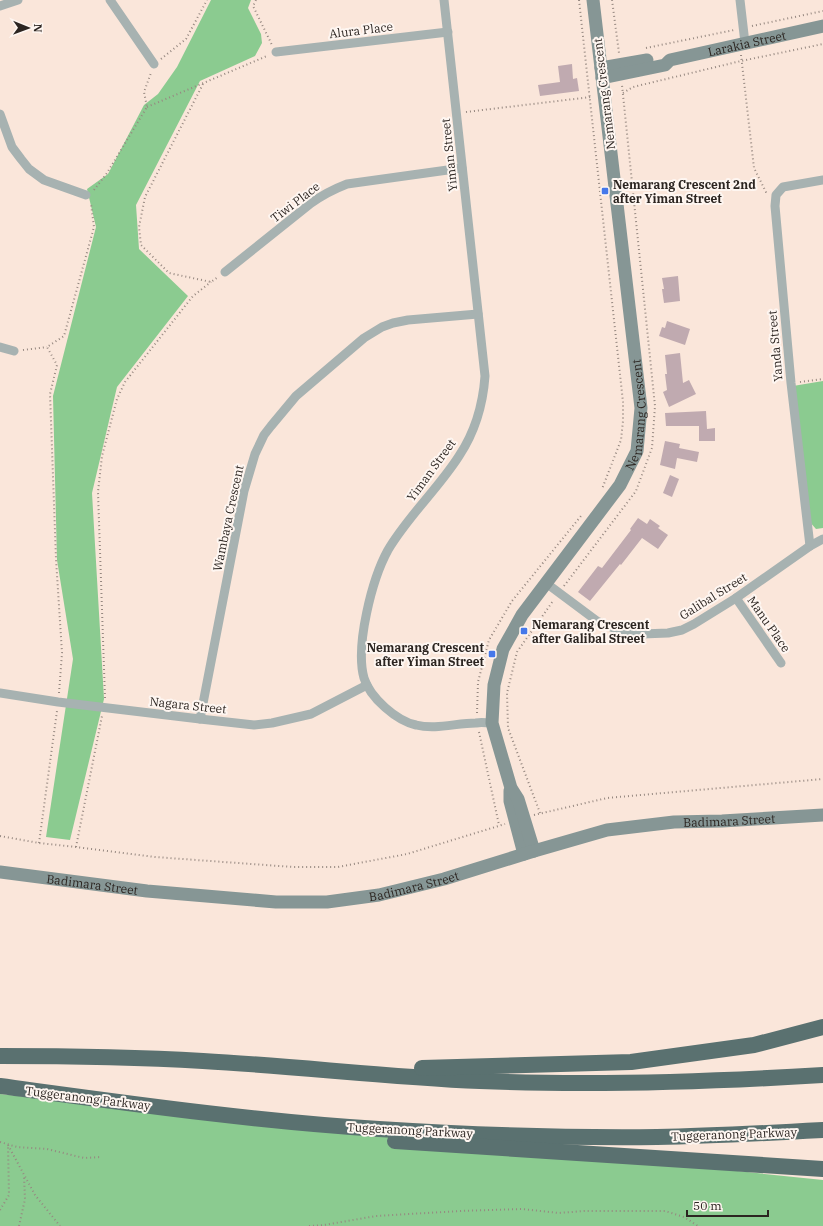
<svg xmlns="http://www.w3.org/2000/svg" width="823" height="1226" viewBox="0 0 823 1226" font-family="'IBM Plex Serif',serif">
<rect width="100%" height="100%" fill="#fae6da"/>
<!-- green -->
<g fill="#8bcb90">
<polygon points="211,0 251,0 248,8 261,34 262,43 255,56 200,81 136,205 139,249 188,296 117,387 92,493 104,699 70,840 46,837 73,659 57,560 53,396 96,227 87,189 108,174 144,105 158,94 177,67"/>
<polygon points="823,381 823,528 816,529 809,521 793,386"/>
<polygon points="0,1094 823,1180 823,1226 0,1226"/>
</g>
<!-- building -->
<g fill="#c0aab0">
<polygon points="572,64 573,79 577,78 579,91 540,96 538,85 560,82 558,66"/>
<polygon points="678,276 680,301 664,303 662,289 664,289 662,278"/>
<polygon points="667,321 690,329 685,345 659,336 662,327 665,328"/>
<polygon points="680,353 683,383 689,380 696,394 669,407 663,392 667,390 665,374 667,374 665,355"/>
<polygon points="706,411 707,429 715,428 715,441 699,441 699,426 666,426 665,413"/>
<polygon points="665,441 680,444 679,448 699,452 697,462 677,458 675,469 660,465"/>
<polygon points="670,475 679,479 672,497 663,493"/>
<polygon points="638,518 647,524 650,519 660,526 658,528 668,535 658,549 642,538 621,565 620,564 590,601 578,592 598,566 602,568 631,530 630,529"/>
</g>
<g fill="none" stroke-linecap="round" stroke-linejoin="round">
<!-- path -->
<g stroke="#968880" stroke-width="2" stroke-dasharray="1 3" stroke-linecap="butt">
<polyline points="256,0 253,6 272,45"/>
<polyline points="579,0 623,402 623,421 621,440 602,489"/>
<polyline points="612,0 619,53"/>
<polyline points="752,26 823,11"/>
<polyline points="646,48 734,30"/>
<polyline points="741,55 754,168 766,192 767,192"/>
<polyline points="161,59 186,39 207,0"/>
<polyline points="203,84 145,197 139,227 141,245 169,273 211,282 218,277"/>
<polyline points="623,93 633,87 741,61 823,44"/>
<polyline points="147,107 267,56"/>
<polyline points="466,112 591,97"/>
<polyline points="94,190 107,173 147,107 144,92 151,73"/>
<polyline points="23,350 47,347"/>
<polyline points="800,382 823,379"/>
<polyline points="564,586 636,491 652,448 655,406 622,85"/>
<polyline points="59,693 62,653 56,559 50,394 57,365 47,347 64,336 94,227 91,204"/>
<polyline points="105,698 98,492 102,456 117,399 125,382 193,296 211,282"/>
<polyline points="477,713 478,682 489,640 512,601 581,516"/>
<polyline points="479,732 499,825"/>
<polyline points="540,813 508,728 507,693 517,652 553,601"/>
<polyline points="534,815 607,798 823,779"/>
<polyline points="0,836 39,843 76,847 155,857 293,867 338,867 407,854 505,824"/>
<polyline points="39,843 57,711"/>
<polyline points="76,847 102,716"/>
<polyline points="0,1142 17,1147 47,1149 84,1158 101,1157"/>
<polyline points="8,1145 35,1195 60,1226"/>
<polyline points="0,1210 9,1195 8,1145"/>
<polyline points="19,1226 25,1199 24,1176"/>
<polyline points="309,1226 324,1225 376,1216 460,1211 522,1209 559,1213 584,1211 665,1211 684,1217 698,1226"/>
</g>
<!-- street -->
<g stroke="#a7b2b1" stroke-width="9">
<polyline points="110,0 154,64"/>
<path d="M444,0L485,376C483,404 475,432 459,456C438,489 408,516 388,550C372,579 355,646 364,678C370,698 397,721 416,725C436,730 456,723 476,723C481,722 487,723 492,723"/>
<polyline points="740,0 745,43"/>
<polyline points="0,6 18,0"/>
<polyline points="276,52 448,32"/>
<polyline points="0,114 12,147 21,159 29,169 44,180 86,195"/>
<path d="M225,272L310,204C322,195 334,189 347,184L462,168"/>
<polyline points="0,347 14,351"/>
<polyline points="810,546 791,383 775,206 776,195 783,187 823,180"/>
<polyline points="546,583 597,621 613,628 642,634 668,633 682,630 694,624 736,598 810,546 823,539"/>
<polyline points="736,598 781,663"/>
<polyline points="0,693 58,702 200,719 254,725 272,723 311,714 367,685"/>
<polyline points="200,719 244,491 255,454 264,435 271,426 296,396 364,338 382,327 393,323 408,320 478,314"/>
</g>
<!-- secondary -->
<g stroke="#869695" stroke-width="13">
<polyline points="601,68 647,60"/>
<path id="s1" d="M602,78L665,65L670,60L823,26"/>
<polyline points="510,791 510,801 524,854"/>
<path id="s2" d="M534,851L518,799L511,788L492,723L494,685L503,649L522,615L620,485L637,451L641,408L593,0"/>
<path id="s3" d="M0,872L147,891L276,902H327L379,895L444,879L534,851L607,830L674,822L722,821L823,815"/>
</g>
<!-- highway -->
<g stroke="#5a7170" stroke-width="16">
<path d="M0,1056C68,1056 135,1057 203,1061C295,1066 387,1077 480,1081C594,1086 709,1082 823,1075"/>
<polyline points="422,1068 631,1062 754,1045 823,1027"/>
<path d="M0,1086C126,1103 252,1121 379,1129C472,1135 565,1138 657,1137C713,1136 768,1133 823,1130"/>
<polyline points="395,1141 823,1169"/>
</g>
</g>
<!-- markers -->
<g fill="#4578ea" stroke="#fef6f1" stroke-width="1.5">
<rect x="601" y="187" width="8" height="8" rx="2"/>
<rect x="520" y="627" width="8" height="8" rx="2"/>
<rect x="488" y="650" width="8" height="8" rx="2"/>
</g>
<g text-anchor="middle" dominant-baseline="central" stroke-width="4" stroke-linejoin="round" paint-order="stroke">
<!-- street labels -->
<g font-size="12" fill="#2c2521" stroke="#fef6f1">
<text transform="translate(361 30) rotate(-7)">Alura Place</text>
<text stroke="none"><textPath href="#s1" startOffset="150">Larakia Street</textPath></text>
<text transform="translate(604 94) rotate(-97)">Nemarang Crescent</text>
<text transform="translate(449 155) rotate(-96)">Yiman Street</text>
<text transform="translate(295 202) rotate(-37)">Tiwi Place</text>
<text transform="translate(775 346) rotate(-95)">Yanda Street</text>
<text stroke="none"><textPath href="#s2" startOffset="486">Nemarang Crescent</textPath></text>
<text transform="translate(431 470) rotate(-54)">Yiman Street</text>
<text transform="translate(228 518) rotate(-78)">Wambaya Crescent</text>
<text transform="translate(713 596) rotate(-32)">Galibal Street</text>
<text transform="translate(769 624) rotate(55)">Manu Place</text>
<text transform="translate(188 705) rotate(6)">Nagara Street</text>
<text stroke="none"><textPath href="#s3" startOffset="741">Badimara Street</textPath></text>
<text stroke="none"><textPath href="#s3" startOffset="93">Badimara Street</textPath></text>
<text stroke="none"><textPath href="#s3" startOffset="417">Badimara Street</textPath></text>
<text transform="translate(88 1098) rotate(7)">Tuggeranong Parkway</text>
<text transform="translate(410 1130) rotate(3)">Tuggeranong Parkway</text>
<text transform="translate(734 1134) rotate(-2)">Tuggeranong Parkway</text>
</g>
<!-- poi labels -->
<g font-size="12" font-weight="bold" fill="#2c2521" stroke="#fef6f1" text-anchor="start">
<text x="613" y="184">Nemarang Crescent 2nd<tspan x="613" dy="14">after Yiman Street</tspan></text>
<text x="532" y="624">Nemarang Crescent<tspan x="532" dy="14">after Galibal Street</tspan></text>
<text x="484" y="647" text-anchor="end">Nemarang Crescent<tspan x="484" dy="14">after Yiman Street</tspan></text>
</g>
</g>
<!-- north arrow -->
<g transform="translate(28 28) rotate(91)" stroke="#fef6f1" stroke-width="3" paint-order="stroke">
<path d="M0-3L7 15L0 10L-7 15Z" fill="#2c2521"/>
<text y="-6" font-size="11" font-weight="bold" text-anchor="middle" fill="#2c2521">N</text>
</g>
<!-- scale -->
<path d="M687 1210v6h81v-6" fill="none" stroke="#2c2521" stroke-width="2"/>
<text x="693" y="1210" font-size="12" fill="#2c2521" stroke="#fef6f1" stroke-width="3" paint-order="stroke">50 m</text>
</svg>
